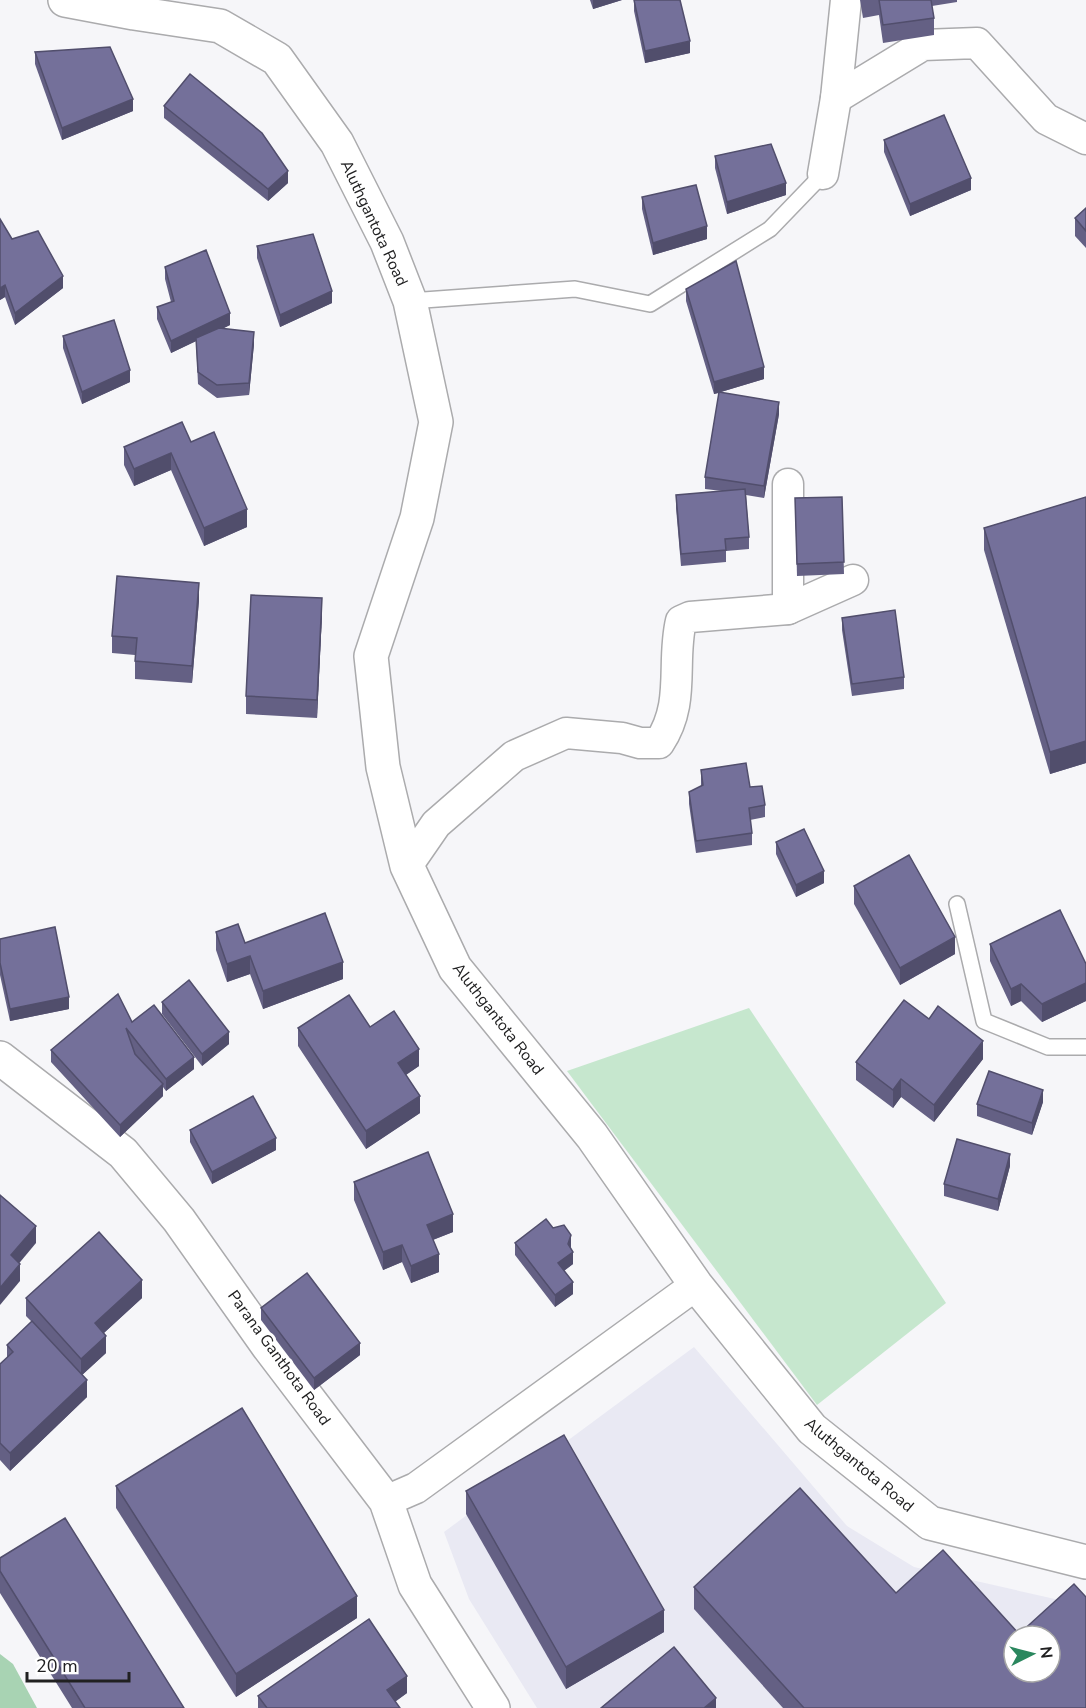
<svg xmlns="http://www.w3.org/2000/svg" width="1086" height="1708" viewBox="0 0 1086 1708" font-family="'Nunito Sans',sans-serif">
<rect width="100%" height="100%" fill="#f6f6f9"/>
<!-- built -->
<path fill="#e9e9f3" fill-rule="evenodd" d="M694,1347L847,1526L914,1567L1086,1606V1708H537L469,1599L444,1532ZM1014,1636H1050V1672H1014Z"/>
<!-- green -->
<polygon fill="#c6e7ce" points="749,1008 946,1303 817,1405 567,1071"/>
<!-- forest -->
<polygon fill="#a8d3b3" points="0,1654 13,1664 37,1708 0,1708"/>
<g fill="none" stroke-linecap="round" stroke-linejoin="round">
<defs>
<g id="lane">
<polyline points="410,301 575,289 650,304 770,229 823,174"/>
<polyline points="957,904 984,1021 1048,1047 1086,1047"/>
</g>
<g id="street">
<polyline points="836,98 923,45 977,43 1046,119 1086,139"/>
<polyline points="823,174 836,98 846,0"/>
<polyline points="788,484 788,609"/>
<path d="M407,866L436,824L514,756L566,733L622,738L640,743H659C686,703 671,663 681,621L690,617L788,609L853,580"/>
<polyline points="386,1501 416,1488 696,1285"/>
</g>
<g id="secondary">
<polyline points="65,0 134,13 220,26 277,59 337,143 387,242 410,301 436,422 417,518 371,656 383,767 407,866 455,968 592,1136 696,1285 812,1429 930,1523 1086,1562"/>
<polyline points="0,1058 123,1153 179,1220 268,1346 386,1501 415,1585 493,1708"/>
</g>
</defs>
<!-- lane casing -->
<use href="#lane" stroke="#ababad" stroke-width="18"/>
<!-- street casing -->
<use href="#street" stroke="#ababad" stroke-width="33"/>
<!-- secondary casing -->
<use href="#secondary" stroke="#ababad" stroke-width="36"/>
<!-- lane -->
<use href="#lane" stroke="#fff" stroke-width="15"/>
<!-- street -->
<use href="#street" stroke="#fff" stroke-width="30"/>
<!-- secondary -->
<use href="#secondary" stroke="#fff" stroke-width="33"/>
</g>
<!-- wall -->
<g fill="#646084">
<polygon points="590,0 622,0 593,9"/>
<polygon points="634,0 690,53 645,63 634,11"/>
<polygon points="860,0 957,0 957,2 932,6 934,18 934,35 883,43 879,15 863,18"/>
<polygon points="35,52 133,111 62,140 35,64"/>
<polygon points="164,106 288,183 268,201 164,118"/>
<polygon points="884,140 971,190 910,216 884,152"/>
<polygon points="715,156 786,195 727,214 715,168"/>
<polygon points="642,197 707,239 653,255 642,209"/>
<polygon points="1086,208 1086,248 1075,236 1075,218"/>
<polygon points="12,239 63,288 15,325 5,297 0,300"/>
<polygon points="257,246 332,303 280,327 257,258"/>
<polygon points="165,267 230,325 222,329 254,344 249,395 217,398 198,384 196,341 171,353 157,319 157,307 171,302 165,279"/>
<polygon points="686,289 764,379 721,392 779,414 764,498 746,495 749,537 749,549 726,551 726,562 681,566 676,508 676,495 722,491 705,489 705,477 719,393 714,394 686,301"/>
<polygon points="63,336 130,382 82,404 63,348"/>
<polygon points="191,442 247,527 204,546 171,470 134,486 124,465 124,447"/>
<polygon points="842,497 844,574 797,576 795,498"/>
<polygon points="1086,497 1086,763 1050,774 984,550 984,528"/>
<polygon points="199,600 192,683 135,679 135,655 112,653 112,636"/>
<polygon points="322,615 317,718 246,714 246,696"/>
<polygon points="842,618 904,677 904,689 852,696 842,630"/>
<polygon points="701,770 750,787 765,805 765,817 750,820 752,833 752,845 696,853 689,804 689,792 701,786"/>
<polygon points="776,842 824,883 796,897 776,854"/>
<polygon points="854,886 955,954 900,985 854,904"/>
<polygon points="216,932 245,943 343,979 263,1009 250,974 227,982 216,950"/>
<polygon points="0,939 69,1009 10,1021 0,975"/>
<polygon points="990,944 1086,964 1086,1001 1042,1022 1021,1001 1011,1006 990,961"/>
<polygon points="162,1002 229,1044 202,1066 162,1014"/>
<polygon points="132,1022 194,1069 166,1091 163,1087 163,1096 120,1137 51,1062 51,1050"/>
<polygon points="370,1027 419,1066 406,1075 420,1113 366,1149 298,1046 298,1028"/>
<polygon points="983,1059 934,1122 901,1097 893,1108 856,1080 856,1062"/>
<polygon points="1043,1102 1032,1135 977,1116 977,1104"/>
<polygon points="190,1130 276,1150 212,1184 190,1142"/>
<polygon points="1010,1166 998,1211 944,1196 944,1184"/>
<polygon points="354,1182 453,1232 433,1240 439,1272 411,1283 402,1262 383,1270 354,1200"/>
<polygon points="515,1243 570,1248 573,1264 564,1271 573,1294 555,1307 515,1255"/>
<polygon points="26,1298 142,1298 104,1333 106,1353 82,1375 87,1397 10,1471 0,1460 0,1364 7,1358 7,1345 32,1322 26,1316"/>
<polygon points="261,1308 360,1355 314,1390 261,1320"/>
<polygon points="116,1486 357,1618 236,1697 116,1508"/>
<polygon points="466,1491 664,1632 566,1689 466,1514"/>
<polygon points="0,1558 184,1708 72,1708 0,1593"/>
<polygon points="694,1587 896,1593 1019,1634 1086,1708 783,1708 694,1609"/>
<polygon points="407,1693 395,1702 400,1708 258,1708 258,1696"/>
</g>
<!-- shaded-wall -->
<g fill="#514e6c">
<polygon points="593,0 622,0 593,9"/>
<polygon points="690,41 690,53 645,63 645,51"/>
<polygon points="133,99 133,111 62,140 62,128"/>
<polygon points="288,171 288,183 268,201 268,189"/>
<polygon points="971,178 971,190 910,216 910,204"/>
<polygon points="786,183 786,195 727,214 727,202"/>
<polygon points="707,226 707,239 653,255 653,243"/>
<polygon points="63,276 63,288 15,325 15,313"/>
<polygon points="5,285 5,297 0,300 0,288"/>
<polygon points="332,291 332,303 280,327 280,315"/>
<polygon points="230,313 230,325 171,353 171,341"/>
<polygon points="254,332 254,344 249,395 249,383"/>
<polygon points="764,367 764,379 714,394 714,382"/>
<polygon points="130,370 130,382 82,404 82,392"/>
<polygon points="779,402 779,414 764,498 764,486"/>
<polygon points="171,453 171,470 134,486 134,469"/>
<polygon points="247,509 247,527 204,546 204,528"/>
<polygon points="199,583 199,600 192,683 192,666"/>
<polygon points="322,598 322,615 317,718 317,700"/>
<polygon points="1086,741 1086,763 1050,774 1050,752"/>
<polygon points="824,871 824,883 796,897 796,885"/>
<polygon points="955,937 955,954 900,985 900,968"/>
<polygon points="250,956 250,974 227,982 227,964"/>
<polygon points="343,962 343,979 263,1009 263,991"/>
<polygon points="1086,983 1086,1001 1042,1022 1042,1004"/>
<polygon points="1021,984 1021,1001 1011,1006 1011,989"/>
<polygon points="69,997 69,1009 10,1021 10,1009"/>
<polygon points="229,1032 229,1044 202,1066 202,1054"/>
<polygon points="983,1041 983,1059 934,1122 934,1105"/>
<polygon points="419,1049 419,1066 398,1080 398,1063"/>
<polygon points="194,1057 194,1069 166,1091 166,1079"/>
<polygon points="901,1079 901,1097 893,1108 893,1090"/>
<polygon points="163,1084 163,1096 120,1137 120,1125"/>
<polygon points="1043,1090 1043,1102 1032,1135 1032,1123"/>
<polygon points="420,1096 420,1113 366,1149 366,1131"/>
<polygon points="276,1138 276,1150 212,1184 212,1172"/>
<polygon points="1010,1154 1010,1166 998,1211 998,1199"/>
<polygon points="453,1214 453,1232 427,1242 427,1225"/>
<polygon points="36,1226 36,1243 11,1273 11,1255"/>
<polygon points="571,1235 571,1247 568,1256 573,1252 573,1264 558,1275 558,1263 568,1244"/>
<polygon points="402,1245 402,1262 383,1270 383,1252"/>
<polygon points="439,1254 439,1272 411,1283 411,1266"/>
<polygon points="20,1264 20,1281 0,1305 0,1288"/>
<polygon points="142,1280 142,1298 95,1341 95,1323"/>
<polygon points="573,1282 573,1294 555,1307 555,1295"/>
<polygon points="106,1336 106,1353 81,1376 81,1359"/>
<polygon points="360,1343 360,1355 314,1390 314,1378"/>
<polygon points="87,1380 87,1397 10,1471 10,1453"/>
<polygon points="357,1596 357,1618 236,1697 236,1674"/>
<polygon points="664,1610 664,1632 566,1689 566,1667"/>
<polygon points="407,1676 407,1693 387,1707 387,1690"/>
<polygon points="716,1698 716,1708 704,1708"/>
</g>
<!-- building -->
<g fill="#74709a" stroke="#514e6c" stroke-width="1.5" fill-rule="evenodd">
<polygon points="634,0 680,0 690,41 645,51"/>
<polygon points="879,0 931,0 934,18 883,25"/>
<polygon points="110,47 133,99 62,128 35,52"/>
<polygon points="190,74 262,133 288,171 268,189 164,106"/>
<polygon points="944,115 971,178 910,204 884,140"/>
<polygon points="771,144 786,183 727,202 715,156"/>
<polygon points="696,185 707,226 653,243 642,197"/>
<polygon points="1086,208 1086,231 1075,218"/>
<polygon points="0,219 12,239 38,231 63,276 15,313 5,285 0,288"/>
<polygon points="313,234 332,291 280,315 257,246"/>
<polygon points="206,250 230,313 171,341 157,307 174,301 165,267"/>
<polygon points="736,261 764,367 714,382 686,289"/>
<polygon points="114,320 130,370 82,392 63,336"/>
<polygon points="219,328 254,332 249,383 217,385 198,372 196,338"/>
<polygon points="719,392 779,402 764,486 705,477"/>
<polygon points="182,422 191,442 214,432 247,509 204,528 171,453 134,469 124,447"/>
<polygon points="745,489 749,537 725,539 726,550 681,554 676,495"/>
<polygon points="842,497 844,562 797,564 795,498"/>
<polygon points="1086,497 1086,741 1050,752 984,528"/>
<polygon points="117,576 199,583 192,666 135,661 137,638 112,636"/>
<polygon points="251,595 322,598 317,700 246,696"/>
<polygon points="895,610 904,677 852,684 842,618"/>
<polygon points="746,763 750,787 762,786 765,805 749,808 752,833 696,841 689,792 703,785 701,770"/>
<polygon points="804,829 824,871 796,885 776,842"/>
<polygon points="909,855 955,937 900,968 854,886"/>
<polygon points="1060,910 1086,964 1086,983 1042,1004 1021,984 1011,989 990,944"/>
<polygon points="325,913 343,962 263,991 250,956 227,964 216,932 238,924 245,943"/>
<polygon points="55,927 69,997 10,1009 0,963 0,939"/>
<polygon points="189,980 229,1032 202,1054 162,1002"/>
<polygon points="118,994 132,1022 154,1005 194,1057 166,1079 126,1028 135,1054 163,1084 120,1125 51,1050"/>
<polygon points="349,995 370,1027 394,1011 419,1049 398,1063 420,1096 366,1131 298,1028"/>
<polygon points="904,1000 929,1019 938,1006 983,1041 934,1105 901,1079 893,1090 856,1062"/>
<polygon points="989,1071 1043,1090 1032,1123 977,1104"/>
<polygon points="253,1096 276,1138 212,1172 190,1130"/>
<polygon points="957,1139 1010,1154 998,1199 944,1184"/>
<polygon points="428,1152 453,1214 427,1225 439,1254 411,1266 402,1245 383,1252 354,1182"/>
<polygon points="0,1195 36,1226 11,1255 20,1264 0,1288"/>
<polygon points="546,1219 553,1228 564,1225 571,1235 568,1244 573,1252 558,1263 573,1282 555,1295 515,1243"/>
<polygon points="99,1232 142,1280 95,1323 106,1336 81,1359 26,1298"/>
<polygon points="307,1273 360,1343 314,1378 261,1308"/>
<polygon points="32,1321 87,1380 10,1453 0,1443 0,1364 13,1352 7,1345"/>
<polygon points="242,1408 357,1596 236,1674 116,1486"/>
<polygon points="564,1435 664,1610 566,1667 466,1491"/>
<path d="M800,1488L896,1593L943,1550L1019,1634L1074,1584L1086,1597V1708H804L694,1587ZM1014,1636H1050V1672H1014Z"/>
<polygon points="65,1518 184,1708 85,1708 0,1571 0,1558"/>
<polygon points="369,1619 407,1676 387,1690 400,1708 267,1708 258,1696"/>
<polygon points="674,1647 716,1698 704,1708 601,1708"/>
</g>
<g text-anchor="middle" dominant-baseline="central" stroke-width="6" stroke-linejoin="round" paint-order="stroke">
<!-- street labels -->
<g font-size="16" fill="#202021" stroke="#fff">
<text transform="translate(374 223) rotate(65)">Aluthgantota Road</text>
<text transform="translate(498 1019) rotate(52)">Aluthgantota Road</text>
<text transform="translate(279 1358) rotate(54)">Parana Ganthota Road</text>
<text transform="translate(859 1465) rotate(40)">Aluthgantota Road</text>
</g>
</g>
<!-- north arrow -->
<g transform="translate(1032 1654) rotate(84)"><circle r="28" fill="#ffffff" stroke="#a6a6a6" stroke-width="1.5"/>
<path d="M0-4.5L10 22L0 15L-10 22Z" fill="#2a875e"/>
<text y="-9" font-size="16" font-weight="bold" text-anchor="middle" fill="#202021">N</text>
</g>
<!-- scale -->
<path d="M27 1672v9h102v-9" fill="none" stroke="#202021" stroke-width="3"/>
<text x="36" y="1672" font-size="18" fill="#202021" stroke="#ffffff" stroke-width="4.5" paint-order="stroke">20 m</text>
</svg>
